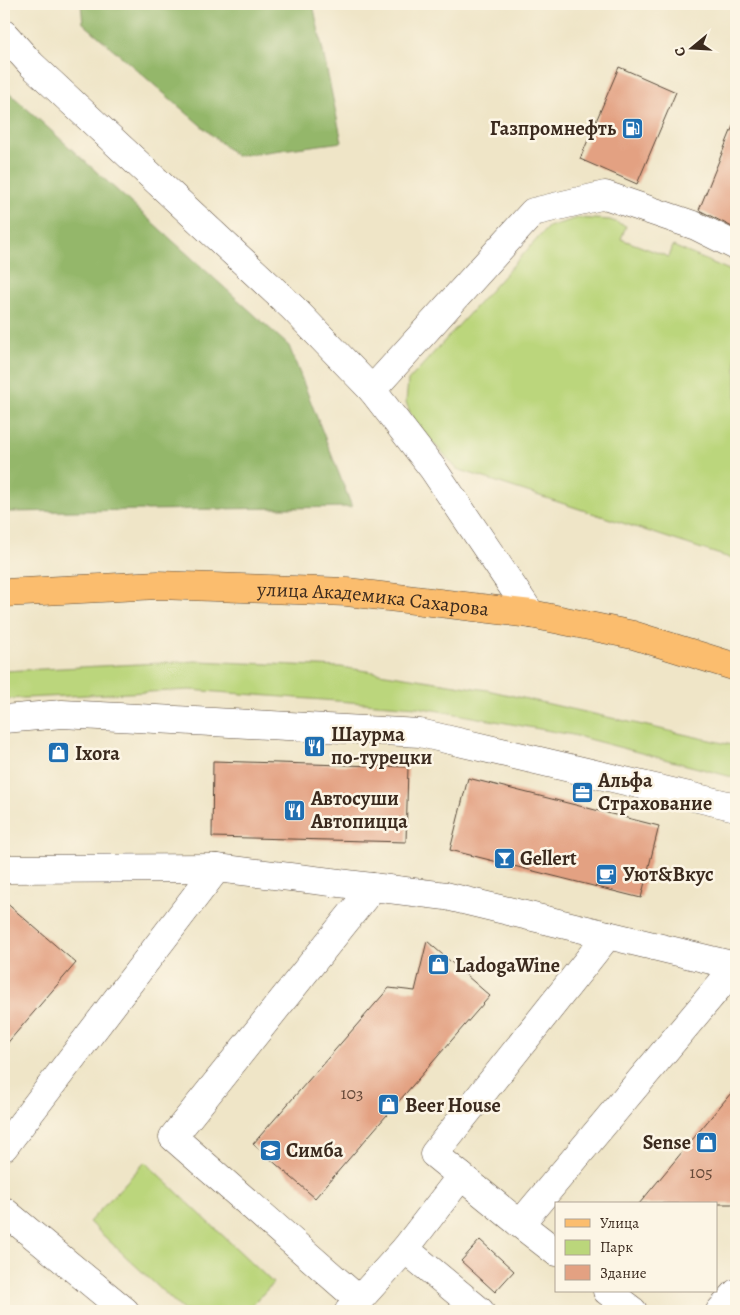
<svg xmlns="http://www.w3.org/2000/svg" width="740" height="1315" viewBox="0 0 740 1315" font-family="Alegreya,serif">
<rect width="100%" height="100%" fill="#fcf5e5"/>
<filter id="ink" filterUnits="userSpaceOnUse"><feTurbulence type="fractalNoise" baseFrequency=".02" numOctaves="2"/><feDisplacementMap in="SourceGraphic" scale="10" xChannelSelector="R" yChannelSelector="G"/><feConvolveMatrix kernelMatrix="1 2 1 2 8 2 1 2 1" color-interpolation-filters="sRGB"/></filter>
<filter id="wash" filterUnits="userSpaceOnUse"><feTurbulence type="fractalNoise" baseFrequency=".0096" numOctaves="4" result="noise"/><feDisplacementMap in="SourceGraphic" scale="20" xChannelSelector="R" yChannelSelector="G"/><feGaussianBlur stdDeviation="1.12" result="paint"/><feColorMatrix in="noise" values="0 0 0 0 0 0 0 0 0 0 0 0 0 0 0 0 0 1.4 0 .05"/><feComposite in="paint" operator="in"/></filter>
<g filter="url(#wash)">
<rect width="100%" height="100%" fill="#efe5c7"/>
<!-- green -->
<g fill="#bbd67b" stroke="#7b804c">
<polygon points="578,218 610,220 626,226 621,239 669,257 673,246 736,273 736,560 457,469 413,420 406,402 408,381 548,227"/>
<polygon points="197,661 341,667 487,690 736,746 736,778 573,735 417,707 190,690 4,699 4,671"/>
<polygon points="145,1162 273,1283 247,1311 184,1311 89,1222"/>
</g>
<!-- forest -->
<g fill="#94b76b" stroke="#687044">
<polygon points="81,4 313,4 342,142 236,156 83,23"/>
<polygon points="4,88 289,346 352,507 4,512"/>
</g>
<g id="blocks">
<!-- building -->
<g fill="#e3a182">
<polygon points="619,67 676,92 637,184 580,159"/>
<polygon points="735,121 736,121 736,229 699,210"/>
<polygon points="213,761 408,767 406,842 212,837"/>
<polygon points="468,778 659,826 641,898 450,850"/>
<polygon points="4,901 76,963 4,1047"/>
<polygon points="427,941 490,996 315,1198 253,1144 389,988 415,991"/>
<polygon points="736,1087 736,1204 639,1204 692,1140"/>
<polygon points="480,1240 514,1271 495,1292 461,1261"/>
</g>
</g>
</g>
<g filter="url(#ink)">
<use href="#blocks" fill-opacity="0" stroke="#564637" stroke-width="1"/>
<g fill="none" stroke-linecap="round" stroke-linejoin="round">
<defs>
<g id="minor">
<polyline points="4,34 31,64 293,308 372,390 433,469 531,614"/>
<polyline points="372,390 533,212 605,195 696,226 736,246"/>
<polyline points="4,719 62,714 420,733 736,807"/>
<polyline points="4,869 217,868"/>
<polyline points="4,1147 217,868 446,896 736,966 520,1224 556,1252"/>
<polyline points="461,1176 434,1154 608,935"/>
<polyline points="4,1211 125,1311"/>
<polyline points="607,1291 633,1311"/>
<polyline points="359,1300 173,1137 373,887"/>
<polyline points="349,1311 405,1249"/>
<polyline points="480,1311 405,1249 461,1176 520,1224"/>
<polyline points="720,1311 736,1293"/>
</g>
<g id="major">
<path id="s1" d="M4,593L158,585L347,592L531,614L633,635L736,667"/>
</g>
</defs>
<!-- minor casing -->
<use href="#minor" stroke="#564637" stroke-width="29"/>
<!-- major casing -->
<use href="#major" stroke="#564637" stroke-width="29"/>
<!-- minor -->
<use href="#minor" stroke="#fff" stroke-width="28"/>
<!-- major -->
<use href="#major" stroke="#fbbd6e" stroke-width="28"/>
</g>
</g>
<!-- icons -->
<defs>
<symbol id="fuel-square" viewBox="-11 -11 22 22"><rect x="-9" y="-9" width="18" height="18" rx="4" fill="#1f6fb2" stroke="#fcf5e5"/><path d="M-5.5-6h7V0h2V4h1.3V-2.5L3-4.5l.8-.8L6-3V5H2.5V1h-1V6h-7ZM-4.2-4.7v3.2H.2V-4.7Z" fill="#fff"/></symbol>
<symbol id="restaurant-square" viewBox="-11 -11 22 22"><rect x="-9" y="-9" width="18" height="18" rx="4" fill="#1f6fb2" stroke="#fcf5e5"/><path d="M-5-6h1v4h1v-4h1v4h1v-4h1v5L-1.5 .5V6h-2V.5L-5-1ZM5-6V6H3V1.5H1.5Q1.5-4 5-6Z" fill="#fff"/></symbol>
<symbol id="shop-square" viewBox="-11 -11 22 22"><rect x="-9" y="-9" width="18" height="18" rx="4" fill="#1f6fb2" stroke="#fcf5e5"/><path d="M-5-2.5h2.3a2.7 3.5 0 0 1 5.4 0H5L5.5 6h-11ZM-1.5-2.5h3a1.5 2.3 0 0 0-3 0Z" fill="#fff"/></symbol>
<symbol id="office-square" viewBox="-11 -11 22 22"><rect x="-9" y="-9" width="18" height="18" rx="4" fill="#1f6fb2" stroke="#fcf5e5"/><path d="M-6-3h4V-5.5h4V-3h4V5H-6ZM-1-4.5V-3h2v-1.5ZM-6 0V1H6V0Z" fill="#fff"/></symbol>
<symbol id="bar-square" viewBox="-11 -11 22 22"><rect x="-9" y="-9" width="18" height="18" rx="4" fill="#1f6fb2" stroke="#fcf5e5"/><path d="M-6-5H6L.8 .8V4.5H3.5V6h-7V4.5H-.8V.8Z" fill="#fff"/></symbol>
<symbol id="cafe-square" viewBox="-11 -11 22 22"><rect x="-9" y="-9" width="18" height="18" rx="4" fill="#1f6fb2" stroke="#fcf5e5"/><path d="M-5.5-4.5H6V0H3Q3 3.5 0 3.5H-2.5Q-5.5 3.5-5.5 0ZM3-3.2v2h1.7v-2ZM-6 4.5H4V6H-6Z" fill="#fff"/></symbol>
<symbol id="school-square" viewBox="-11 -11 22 22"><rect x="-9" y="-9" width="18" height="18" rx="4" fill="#1f6fb2" stroke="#fcf5e5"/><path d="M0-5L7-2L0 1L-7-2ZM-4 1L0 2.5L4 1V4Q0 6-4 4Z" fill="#fff"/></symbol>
</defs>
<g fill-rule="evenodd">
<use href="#fuel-square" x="620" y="116" width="25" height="25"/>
<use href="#restaurant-square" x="302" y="734" width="25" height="25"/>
<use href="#shop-square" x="46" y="740" width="25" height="25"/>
<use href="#office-square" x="570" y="780" width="25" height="25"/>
<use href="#restaurant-square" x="282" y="798" width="25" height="25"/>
<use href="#bar-square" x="492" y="846" width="25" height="25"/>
<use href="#cafe-square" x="594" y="862" width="25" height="25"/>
<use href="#shop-square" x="426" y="952" width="25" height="25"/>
<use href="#shop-square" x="376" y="1092" width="25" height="25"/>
<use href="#shop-square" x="694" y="1130" width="25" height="25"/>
<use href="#school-square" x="258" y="1138" width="25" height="25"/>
</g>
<g text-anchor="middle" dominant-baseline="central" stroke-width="5" stroke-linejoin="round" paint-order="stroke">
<!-- number labels -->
<g font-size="18" fill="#654837">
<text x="352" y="1093">103</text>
<text x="701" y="1172">105</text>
</g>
<!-- poi labels -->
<g font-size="20" font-weight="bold" fill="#3b2a1e" stroke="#fcf5e5" text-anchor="start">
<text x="616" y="128" text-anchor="end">Газпромнефть</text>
<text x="331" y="734">Шаурма<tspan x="331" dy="23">по-турецки</tspan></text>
<text x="75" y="753">Ixora</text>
<text x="598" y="780">Альфа<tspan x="598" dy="23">Страхование</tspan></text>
<text x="311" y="798">Автосуши<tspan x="311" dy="23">Автопицца</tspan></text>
<text x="520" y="858">Gellert</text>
<text x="623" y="874">Уют&amp;Вкус</text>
<text x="455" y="965">LadogaWine</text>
<text x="405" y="1105">Beer House</text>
<text x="691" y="1142" text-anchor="end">Sense</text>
<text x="286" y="1150">Симба</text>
</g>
<!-- street labels -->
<g font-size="20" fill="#3b2a1e" stroke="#fcf5e5">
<text stroke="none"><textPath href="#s1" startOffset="370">улица Академика Сахарова</textPath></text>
</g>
</g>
<!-- margin -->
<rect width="740" height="1315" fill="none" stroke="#fcf5e5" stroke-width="20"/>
<!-- legend -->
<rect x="555" y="1202" width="162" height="90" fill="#fcf5e5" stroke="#afa495"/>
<rect x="565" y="1219" width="25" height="8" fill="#fbbd6e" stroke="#afa495"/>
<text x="600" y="1228" font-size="15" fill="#3b2a1e">Улица</text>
<rect x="565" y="1240" width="25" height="15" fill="#bbd67b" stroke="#afa495"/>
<text x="600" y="1252" font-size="15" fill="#3b2a1e">Парк</text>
<rect x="565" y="1265" width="25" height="15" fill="#e3a182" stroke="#afa495"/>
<text x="600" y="1278" font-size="15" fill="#3b2a1e">Здание</text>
<!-- north arrow -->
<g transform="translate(692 48) rotate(252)" stroke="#fcf5e5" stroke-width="4" paint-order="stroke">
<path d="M0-4L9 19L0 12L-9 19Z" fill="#3b2a1e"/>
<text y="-8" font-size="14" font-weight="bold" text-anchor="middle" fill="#3b2a1e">С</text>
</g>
</svg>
